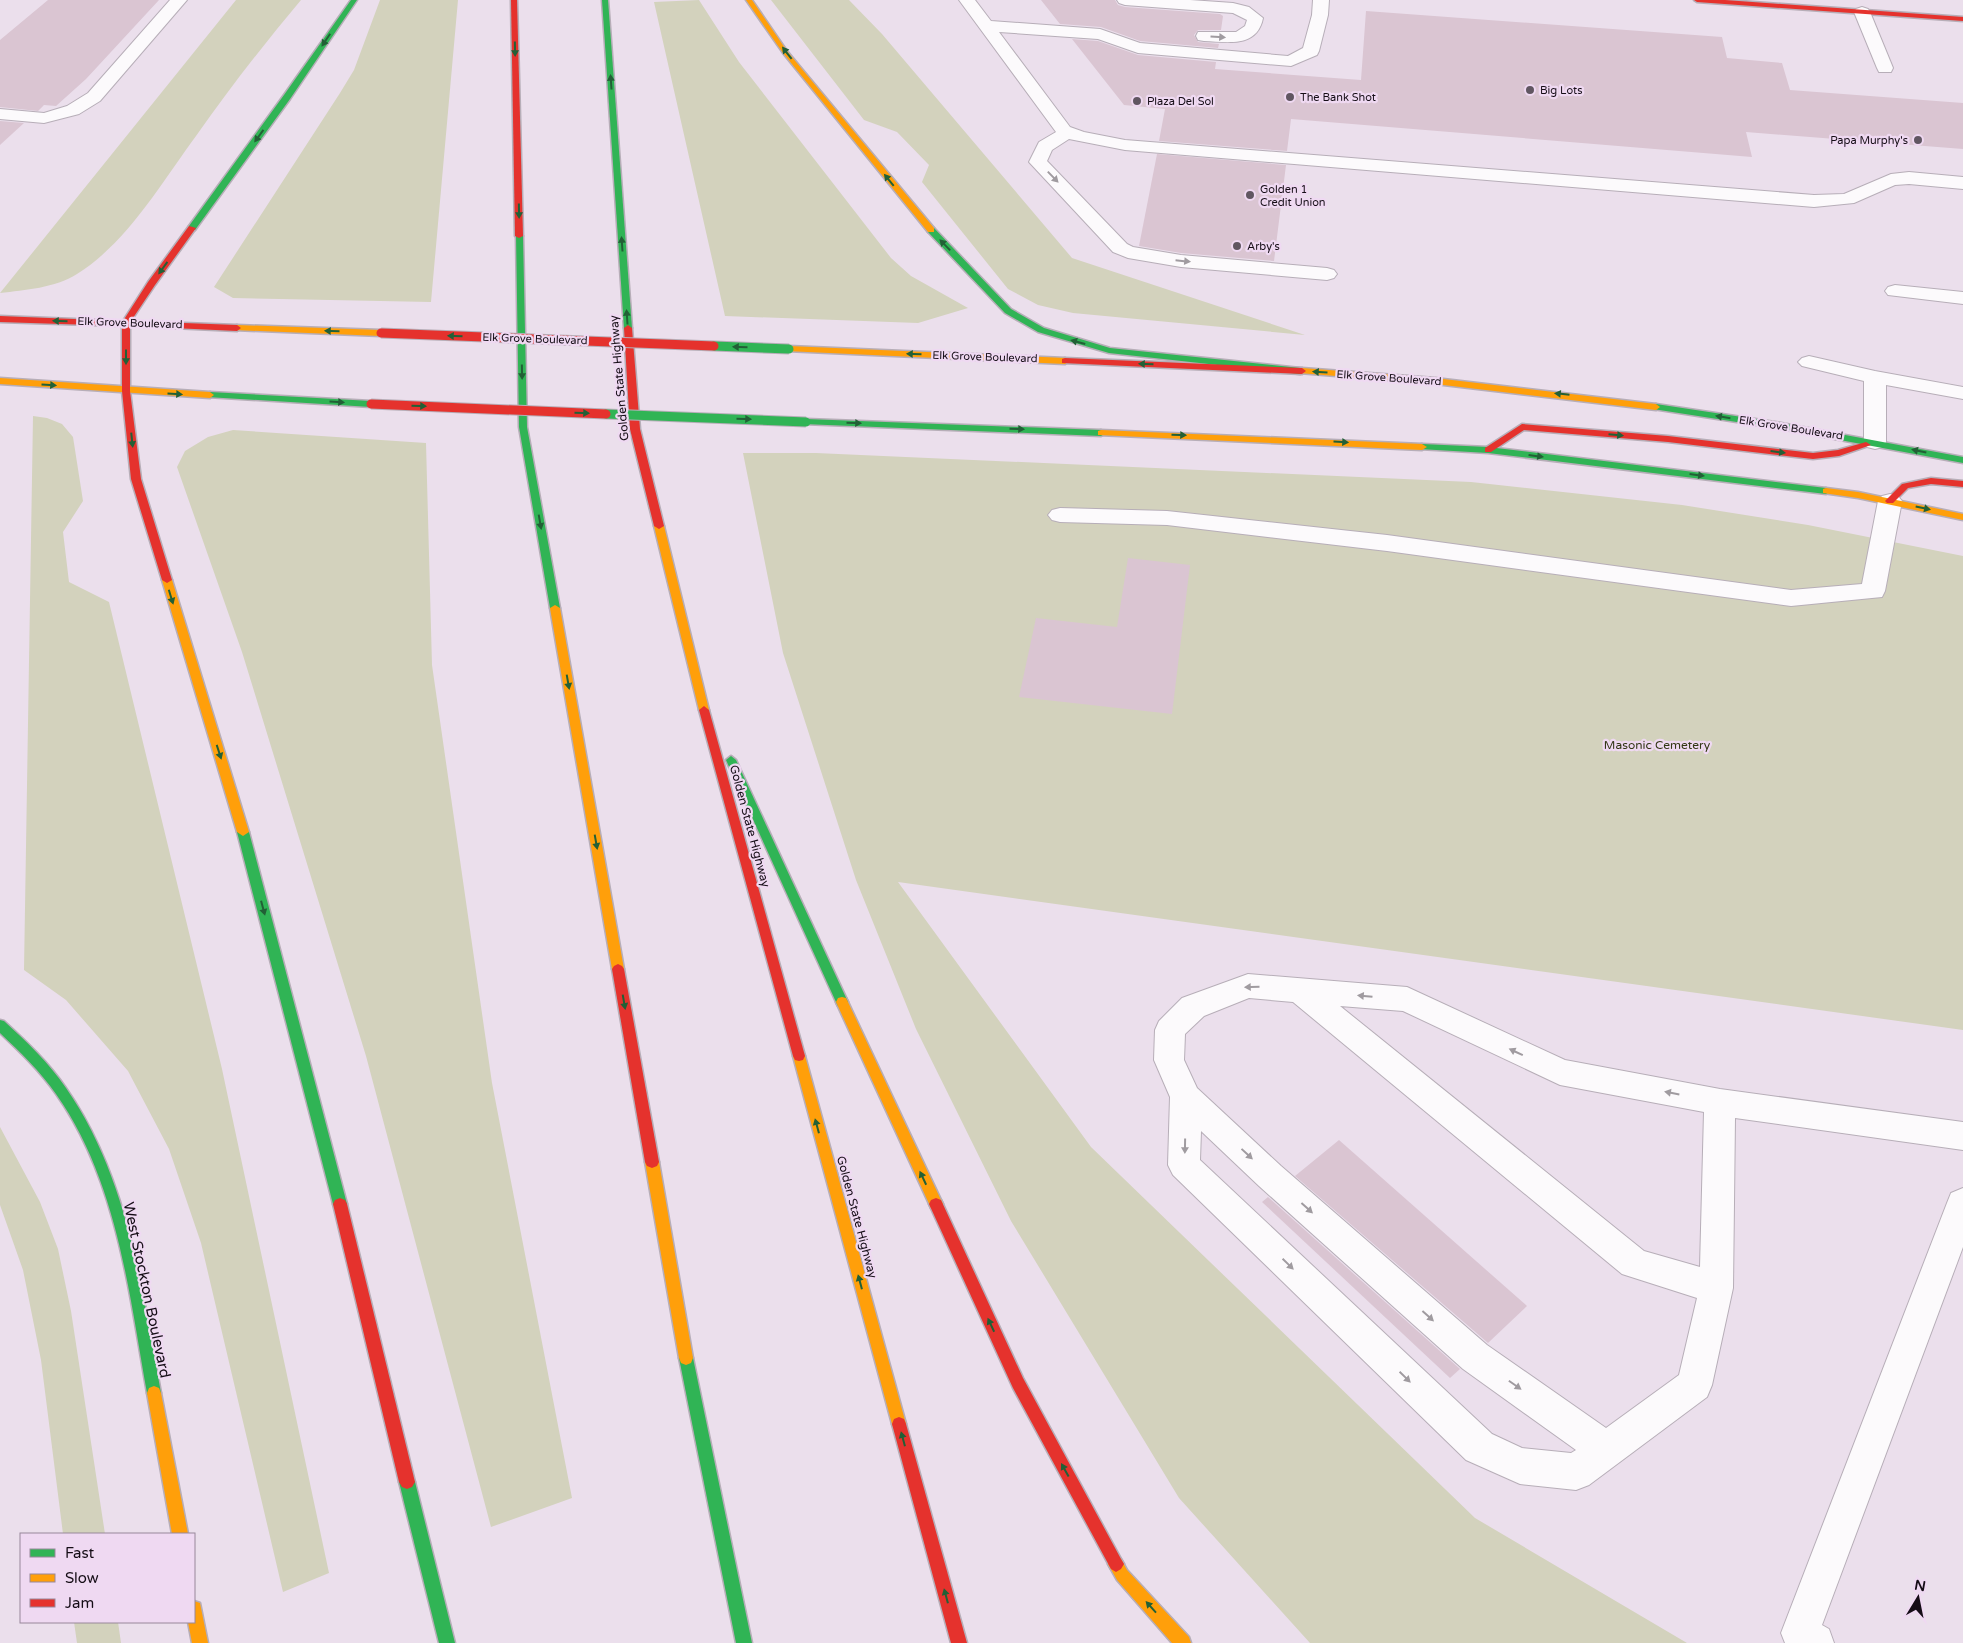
<svg xmlns="http://www.w3.org/2000/svg" width="1963" height="1643" viewBox="0 0 1963 1643" font-family="'Varela Round',sans-serif">
<rect width="100%" height="100%" fill="#ebdfec"/>
<!-- green -->
<g fill="#d3d2bd">
<path d="M236,0H301C264,44 229,89 196,136C162,182 127,243 77,274C55,288 25,290 0,293Z"/>
<polygon points="380,0 458,0 431,302 233,298 214,287 340,93 354,70"/>
<polygon points="699,0 739,62 891,258 911,276 968,308 918,323 725,316 654,2"/>
<polygon points="771,0 849,0 882,34 1072,258 1305,335 1073,313 1038,305 1008,289 922,182 929,165 897,132 864,120"/>
<polygon points="33,416 47,418 62,424 73,437 83,501 63,532 69,582 109,602 222,1069 329,1573 283,1592 201,1243 169,1149 128,1071 66,1000 24,970"/>
<polygon points="233,430 426,443 432,665 492,1083 572,1498 491,1527 366,1056 242,652 177,467 185,451 208,437"/>
<polygon points="743,453 816,453 1471,482 1682,505 1808,525 1963,556 1963,1030 898,882 1091,1147 1475,1518 1687,1643 1310,1643 1179,1498 1011,1221 916,1029 856,880 783,653"/>
<polygon points="0,1127 40,1202 58,1249 71,1311 105,1534 63,1534 41,1360 23,1270 0,1205"/>
<polygon points="74,1622 118,1622 121,1643 77,1643"/>
</g>
<!-- building -->
<g fill="#dac5d2">
<polygon points="48,0 159,0 86,79 56,106 44,105 38,111 0,107 0,40"/>
<polygon points="1041,0 1115,0 1118,5 1125,7 1220,14 1223,16 1221,30 1198,30 1194,35 1198,42 1219,44 1218,48 1140,41 1101,27 1060,24"/>
<polygon points="1366,11 1722,37 1727,58 1782,63 1790,90 1963,103 1963,149 1746,132 1752,157 1291,119 1287,151 1159,141 1165,109 1124,105 1072,39 1098,41 1138,55 1216,62 1215,69 1361,80"/>
<polygon points="0,121 24,123 0,145"/>
<polygon points="1157,154 1286,165 1274,261 1181,253 1139,246"/>
<polygon points="1128,558 1190,565 1172,714 1019,697 1036,618 1117,627"/>
<polygon points="1339,1140 1527,1306 1488,1343 1295,1176"/>
<polygon points="1268,1197 1460,1369 1450,1378 1262,1202"/>
</g>
<g fill="none" stroke-linecap="round" stroke-linejoin="round">
<defs>
<g id="lane">
<polygon points="170,0 187,0 100,101 79,114 44,123 0,119 0,109 44,113 67,106 88,93"/>
<polygon points="959,0 975,0 991,21 1100,29 1140,43 1288,56 1303,48 1312,15 1313,0 1329,0 1328,15 1319,51 1317,55 1291,66 1138,53 1098,39 999,32 1070,127 1084,132 1125,140 1814,195 1844,194 1891,174 1909,172 1963,177 1963,189 1909,184 1895,185 1854,203 1814,207 1125,150 1069,139 1052,150 1047,161 1127,244 1133,247 1181,255 1327,268 1334,270 1337,274 1334,278 1327,280 1181,267 1128,258 1113,252 1029,162 1039,142 1056,132"/>
<path d="M1117,0H1190L1233,3L1249,7L1263,18C1257,48 1228,42 1204,41L1198,40L1196,36L1198,32H1236L1245,26L1247,20L1233,13L1125,5L1119,3Z"/>
<polygon points="1862,7 1868,9 1870,12 1893,68 1891,72 1879,72 1877,68 1854,12 1856,9"/>
<polygon points="1895,285 1963,292 1963,304 1888,295 1885,291 1888,287"/>
<polygon points="1809,356 1875,371 1963,387 1963,399 1886,385 1886,442 1883,447 1875,449 1867,447 1864,442 1864,381 1802,366 1798,362 1802,358"/>
<polygon points="1890,494 1898,496 1902,501 1885,591 1882,597 1791,606 1387,551 1167,525 1060,522 1052,520 1048,515 1052,510 1060,508 1167,511 1387,535 1791,590 1862,584 1878,501 1882,496"/>
<path d="M1248,974L1407,987L1565,1060L1720,1089L1963,1122V1150L1735,1118L1733,1288L1712,1385L1707,1397L1589,1485L1576,1490L1520,1484L1466,1460L1173,1175L1168,1165L1170,1097L1154,1060L1155,1030L1159,1021L1182,998ZM1249,998L1293,1002L1622,1274L1697,1298L1679,1375L1606,1428L1487,1345L1281,1166L1197,1088L1184,1060L1185,1034L1204,1016ZM1340,1006L1403,1011L1560,1085L1704,1112L1700,1267L1644,1251ZM1201,1131L1259,1186L1463,1369L1576,1450L1571,1453L1522,1448L1492,1434L1200,1160Z"/>
<polygon points="1963,1188 1963,1247 1822,1625 1829,1629 1834,1643 1785,1643 1781,1633 1947,1203 1951,1193"/>
</g>
<g id="fast">
<polygon points="351,0 357,0 290,99 195,230 189,230 189,226 284,95"/>
<polygon points="602,0 608,0 632,328 628,331 624,328"/>
<polygon points="928,228 934,228 1011,309 1044,328 1110,348 1300,368 1304,371 1300,374 1109,353 1038,332 1005,313 928,232"/>
<polygon points="516,234 523,236 527,427 560,608 555,611 550,608 519,427"/>
<polygon points="210,392 371,401 375,404 371,407 207,397 206,395"/>
<polygon points="1656,404 1781,423 1963,457 1963,463 1781,429 1653,409 1653,405"/>
<polygon points="806,419 1101,430 1106,433 1101,436 803,424 803,420"/>
<polygon points="1422,444 1488,447 1826,488 1831,491 1826,494 1488,453 1419,449 1419,445"/>
<polygon points="731,756 736,760 848,1002 846,1006 842,1007 838,1006 836,1002 726,760"/>
<polygon points="243,828 249,832 347,1204 345,1208 340,1210 335,1208 333,1204 237,832"/>
<path d="M0,1020L4,1021C27,1042 49,1063 66,1088C128,1177 142,1289 161,1393L159,1398L154,1400L149,1398L147,1393C129,1293 117,1180 56,1094C40,1071 20,1052 0,1033Z"/>
<polygon points="686,1351 691,1353 693,1358 752,1643 736,1643 679,1358 681,1353"/>
<polygon points="407,1475 412,1477 415,1482 455,1643 439,1643 399,1482 402,1477"/>
</g>
<g id="slow">
<polygon points="746,0 752,0 787,51 934,228 934,232 928,232 783,53"/>
<polygon points="237,325 381,330 385,333 381,336 234,330 234,326"/>
<polygon points="789,346 1065,358 1069,361 1065,364 786,351 786,347"/>
<polygon points="1302,368 1435,378 1656,404 1660,407 1656,410 1435,384 1299,373 1299,369"/>
<polygon points="0,378 210,392 214,395 210,398 0,384"/>
<polygon points="1101,430 1422,444 1427,447 1422,450 1098,435 1098,431"/>
<polygon points="1826,488 1858,492 1963,514 1963,520 1858,498 1823,493 1823,489"/>
<polygon points="659,523 664,526 709,710 704,714 699,710 654,526"/>
<polygon points="167,577 172,580 249,832 243,836 237,832 162,580"/>
<polygon points="555,605 560,608 624,969 622,972 618,974 614,972 612,969 550,608"/>
<polygon points="842,997 846,998 848,1002 941,1200 943,1204 941,1208 936,1210 931,1208 836,1002 838,998"/>
<polygon points="799,1051 803,1052 805,1056 906,1424 904,1429 899,1431 894,1429 892,1424 793,1056 795,1052"/>
<polygon points="652,1156 657,1158 659,1162 693,1358 691,1363 686,1365 681,1363 679,1358 645,1162 647,1158"/>
<polygon points="154,1386 159,1388 161,1393 188,1534 172,1534 147,1393 149,1388"/>
<polygon points="1116,1556 1121,1559 1127,1570 1189,1637 1191,1643 1172,1643 1117,1580 1108,1564 1111,1559"/>
<polygon points="194,1601 200,1603 208,1643 192,1643 188,1622 194,1622"/>
</g>
<g id="jam">
<polygon points="511,0 517,0 523,236 519,238 515,236"/>
<polygon points="1694,0 1725,0 1963,17 1963,21 1697,2"/>
<polygon points="189,226 196,228 155,285 131,321 237,325 241,328 237,331 130,326 130,391 141,479 172,580 167,583 162,580 131,479 122,391 122,326 0,322 0,316 123,321 148,282"/>
<polygon points="628,325 632,328 640,429 664,526 659,529 654,526 630,429 624,328"/>
<polygon points="1065,358 1302,368 1306,371 1302,374 1062,363 1062,359"/>
<polygon points="1522,424 1668,436 1813,453 1838,450 1866,442 1871,445 1839,456 1813,459 1668,442 1524,430 1491,452 1485,452 1485,448"/>
<polygon points="1931,478 1963,481 1963,487 1931,484 1908,488 1893,503 1887,503 1885,501 1902,484"/>
<polygon points="704,706 709,710 805,1056 803,1060 799,1061 795,1060 793,1056 699,710"/>
<polygon points="618,964 622,966 624,969 659,1162 657,1166 652,1168 647,1166 645,1162 612,969 614,966"/>
<polygon points="340,1198 345,1200 347,1204 415,1482 412,1487 407,1489 402,1487 399,1482 333,1204 335,1200"/>
<polygon points="936,1198 941,1200 1023,1378 1121,1559 1124,1564 1121,1569 1116,1572 1111,1569 1013,1388 929,1204 931,1200"/>
<polygon points="899,1417 904,1419 906,1424 967,1643 951,1643 892,1424 894,1419"/>
</g>
</defs>
<!-- lane casing -->
<use href="#lane" stroke="#b7aeb8" stroke-width="2"/>
<!-- fast casing -->
<use href="#fast" stroke="#b7aeb8" stroke-width="3"/>
<!-- slow casing -->
<use href="#slow" stroke="#b7aeb8" stroke-width="3"/>
<!-- jam casing -->
<use href="#jam" stroke="#b7aeb8" stroke-width="3"/>
<!-- lane -->
<use href="#lane" fill="#fcfafc" fill-rule="evenodd"/>
<!-- fast -->
<use href="#fast" fill="#30b455" fill-rule="evenodd"/>
<!-- slow -->
<use href="#slow" fill="#ff9f0a" fill-rule="evenodd"/>
<!-- jam -->
<use href="#jam" fill="#e5322d" fill-rule="evenodd"/>
<defs>
<g id="fast-bridge">
<polyline points="714,346 789,349"/>
<polyline points="606,414 806,422"/>
</g>
<g id="jam-bridge">
<polyline points="381,333 714,346"/>
<polyline points="371,404 606,414"/>
</g>
</defs>
<!-- fast-bridge casing -->
<use href="#fast-bridge" stroke="#b7aeb8" stroke-width="11" stroke-linecap="butt"/>
<!-- jam-bridge casing -->
<use href="#jam-bridge" stroke="#b7aeb8" stroke-width="11" stroke-linecap="butt"/>
<!-- fast-bridge -->
<use href="#fast-bridge" stroke="#30b455" stroke-width="9"/>
<!-- jam-bridge -->
<use href="#jam-bridge" stroke="#e5322d" stroke-width="9"/>
</g>
<!-- one-way arrows -->
<defs><path id="oneway-solid" d="M-6-.8H1V-3.2L6.5 0L1 3.2V.8H-6Z" transform="scale(1.25)"/></defs>
<g fill="#a09ba0">
<use href="#oneway-solid" transform="translate(1218 37) rotate(4)"/>
<use href="#oneway-solid" transform="translate(1053 177) rotate(46)"/>
<use href="#oneway-solid" transform="translate(1183 261) rotate(6)"/>
<use href="#oneway-solid" transform="translate(1252 987) rotate(178)"/>
<use href="#oneway-solid" transform="translate(1365 996) rotate(-175)"/>
<use href="#oneway-solid" transform="translate(1516 1052) rotate(-155)"/>
<use href="#oneway-solid" transform="translate(1672 1093) rotate(-169)"/>
<use href="#oneway-solid" transform="translate(1185 1146) rotate(91)"/>
<use href="#oneway-solid" transform="translate(1247 1154) rotate(43)"/>
<use href="#oneway-solid" transform="translate(1307 1208) rotate(42)"/>
<use href="#oneway-solid" transform="translate(1288 1264) rotate(44)"/>
<use href="#oneway-solid" transform="translate(1428 1316) rotate(42)"/>
<use href="#oneway-solid" transform="translate(1405 1377) rotate(44)"/>
<use href="#oneway-solid" transform="translate(1515 1385) rotate(35)"/>
</g>
<g fill="#226036">
<use href="#oneway-solid" transform="translate(326 40) rotate(124)"/>
<use href="#oneway-solid" transform="translate(515 49) rotate(89)"/>
<use href="#oneway-solid" transform="translate(787 53) rotate(-128)"/>
<use href="#oneway-solid" transform="translate(611 82) rotate(-94)"/>
<use href="#oneway-solid" transform="translate(259 136) rotate(126)"/>
<use href="#oneway-solid" transform="translate(889 180) rotate(-129)"/>
<use href="#oneway-solid" transform="translate(519 211) rotate(89)"/>
<use href="#oneway-solid" transform="translate(622 244) rotate(-94)"/>
<use href="#oneway-solid" transform="translate(945 245) rotate(-134)"/>
<use href="#oneway-solid" transform="translate(163 268) rotate(126)"/>
<use href="#oneway-solid" transform="translate(627 317) rotate(-94)"/>
<use href="#oneway-solid" transform="translate(60 321) rotate(-179)"/>
<use href="#oneway-solid" transform="translate(332 331) rotate(-178)"/>
<use href="#oneway-solid" transform="translate(455 336) rotate(-178)"/>
<use href="#oneway-solid" transform="translate(1078 342) rotate(-165)"/>
<use href="#oneway-solid" transform="translate(740 347) rotate(-178)"/>
<use href="#oneway-solid" transform="translate(914 354) rotate(-178)"/>
<use href="#oneway-solid" transform="translate(126 357) rotate(90)"/>
<use href="#oneway-solid" transform="translate(1146 364) rotate(-178)"/>
<use href="#oneway-solid" transform="translate(522 372) rotate(89)"/>
<use href="#oneway-solid" transform="translate(1320 372) rotate(-176)"/>
<use href="#oneway-solid" transform="translate(49 385) rotate(4)"/>
<use href="#oneway-solid" transform="translate(175 394) rotate(3)"/>
<use href="#oneway-solid" transform="translate(1562 394) rotate(-174)"/>
<use href="#oneway-solid" transform="translate(337 402) rotate(3)"/>
<use href="#oneway-solid" transform="translate(419 406) rotate(2)"/>
<use href="#oneway-solid" transform="translate(582 413) rotate(2)"/>
<use href="#oneway-solid" transform="translate(1723 417) rotate(-171)"/>
<use href="#oneway-solid" transform="translate(744 419) rotate(2)"/>
<use href="#oneway-solid" transform="translate(854 423) rotate(2)"/>
<use href="#oneway-solid" transform="translate(1017 429) rotate(2)"/>
<use href="#oneway-solid" transform="translate(1179 435) rotate(2)"/>
<use href="#oneway-solid" transform="translate(1616 435) rotate(5)"/>
<use href="#oneway-solid" transform="translate(132 440) rotate(84)"/>
<use href="#oneway-solid" transform="translate(1341 442) rotate(3)"/>
<use href="#oneway-solid" transform="translate(1919 451) rotate(-168)"/>
<use href="#oneway-solid" transform="translate(1778 452) rotate(7)"/>
<use href="#oneway-solid" transform="translate(1536 456) rotate(7)"/>
<use href="#oneway-solid" transform="translate(1697 475) rotate(7)"/>
<use href="#oneway-solid" transform="translate(1923 508) rotate(12)"/>
<use href="#oneway-solid" transform="translate(540 522) rotate(80)"/>
<use href="#oneway-solid" transform="translate(171 597) rotate(73)"/>
<use href="#oneway-solid" transform="translate(568 682) rotate(80)"/>
<use href="#oneway-solid" transform="translate(219 752) rotate(72)"/>
<use href="#oneway-solid" transform="translate(596 842) rotate(80)"/>
<use href="#oneway-solid" transform="translate(263 908) rotate(75)"/>
<use href="#oneway-solid" transform="translate(624 1002) rotate(80)"/>
<use href="#oneway-solid" transform="translate(817 1126) rotate(-105)"/>
<use href="#oneway-solid" transform="translate(923 1178) rotate(-115)"/>
<use href="#oneway-solid" transform="translate(860 1282) rotate(-105)"/>
<use href="#oneway-solid" transform="translate(991 1325) rotate(-115)"/>
<use href="#oneway-solid" transform="translate(903 1439) rotate(-105)"/>
<use href="#oneway-solid" transform="translate(1065 1470) rotate(-119)"/>
<use href="#oneway-solid" transform="translate(946 1596) rotate(-105)"/>
<use href="#oneway-solid" transform="translate(1151 1607) rotate(-132)"/>
</g>
<!-- markers -->
<g fill="#605661" stroke="#efd9f2" stroke-width="2">
<circle cx="1530" cy="90" r="5"/>
<circle cx="1290" cy="97" r="5"/>
<circle cx="1137" cy="101" r="5"/>
<circle cx="1918" cy="140" r="5"/>
<circle cx="1250" cy="195" r="5"/>
<circle cx="1237" cy="246" r="5"/>
</g>
<g text-anchor="middle" dominant-baseline="central" stroke-width="4.5" stroke-linejoin="round" paint-order="stroke">
<!-- far-poi labels -->
<g font-size="11" fill="#150d16" stroke="#efd9f2" text-anchor="start">
<text x="1540" y="90">Big Lots</text>
<text x="1300" y="97">The Bank Shot</text>
<text x="1147" y="101">Plaza Del Sol</text>
<text x="1908" y="140" text-anchor="end">Papa Murphy's</text>
<text x="1260" y="189">Golden 1<tspan x="1260" dy="13">Credit Union</tspan></text>
<text x="1247" y="246">Arby's</text>
</g>
<!-- far-street labels -->
<g font-size="11" fill="#150d16" stroke="#efd9f2">
<text transform="translate(130 323) rotate(2)">Elk Grove Boulevard</text>
<text transform="translate(535 339) rotate(2)">Elk Grove Boulevard</text>
<text transform="translate(985 357) rotate(2)">Elk Grove Boulevard</text>
<text transform="translate(1389 378) rotate(4)">Elk Grove Boulevard</text>
<text transform="translate(1791 428) rotate(9)">Elk Grove Boulevard</text>
</g>
<!-- street labels -->
<g font-size="12" fill="#150d16" stroke="#efd9f2">
<text transform="translate(619 378) rotate(-95)">Golden State Highway</text>
<text transform="translate(750 826) rotate(75)">Golden State Highway</text>
<text transform="translate(857 1217) rotate(75)">Golden State Highway</text>
</g>
<!-- park labels -->
<g font-size="12" fill="#323714" stroke="#efd9f2">
<text x="1657" y="745">Masonic Cemetery</text>
</g>
<!-- near-street labels -->
<g font-size="15" fill="#150d16" stroke="#efd9f2">
<text transform="translate(147 1290) rotate(78)">West Stockton Boulevard</text>
</g>
</g>
<!-- legend -->
<rect x="20" y="1533" width="175" height="90" fill="#efd9f2" stroke="#98879a"/>
<rect x="30" y="1549" width="25" height="8" fill="#30b455" stroke="#98879a"/>
<text x="65" y="1558" font-size="15" fill="#150d16">Fast</text>
<rect x="30" y="1574" width="25" height="8" fill="#ff9f0a" stroke="#98879a"/>
<text x="65" y="1583" font-size="15" fill="#150d16">Slow</text>
<rect x="30" y="1599" width="25" height="8" fill="#e5322d" stroke="#98879a"/>
<text x="65" y="1608" font-size="15" fill="#150d16">Jam</text>
<!-- north arrow -->
<g transform="translate(1918 1598) rotate(10)" stroke="#efd9f2" stroke-width="4" paint-order="stroke">
<path d="M0-4L9 19L0 12L-9 19Z" fill="#150d16"/>
<text y="-8" font-size="14" font-weight="bold" text-anchor="middle" fill="#150d16">N</text>
</g>
</svg>
